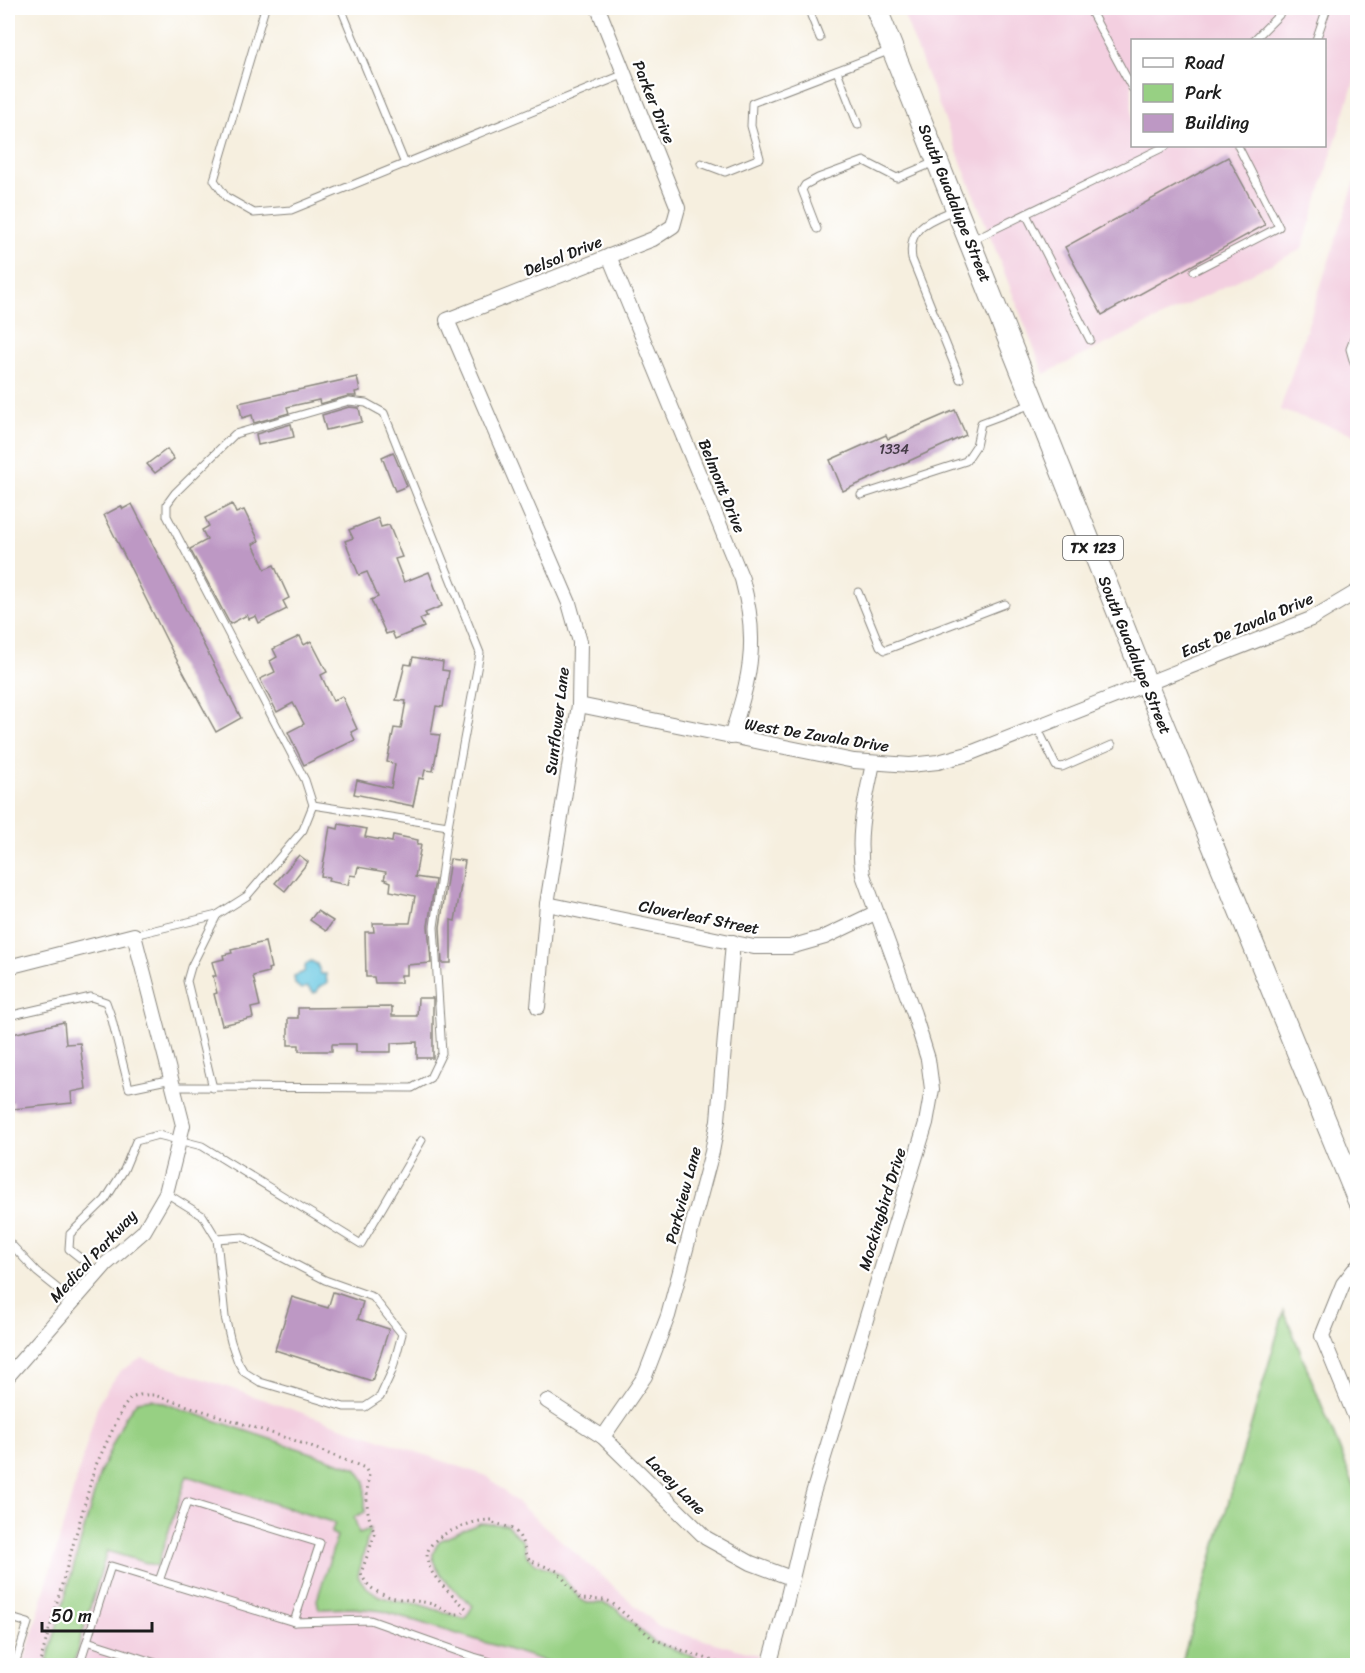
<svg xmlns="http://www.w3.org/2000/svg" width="1365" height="1673" viewBox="0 0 1365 1673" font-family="Sriracha,sans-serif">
<rect width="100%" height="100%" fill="#fff"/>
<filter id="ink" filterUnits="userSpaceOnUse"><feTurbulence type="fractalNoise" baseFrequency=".0167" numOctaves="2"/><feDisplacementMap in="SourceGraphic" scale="12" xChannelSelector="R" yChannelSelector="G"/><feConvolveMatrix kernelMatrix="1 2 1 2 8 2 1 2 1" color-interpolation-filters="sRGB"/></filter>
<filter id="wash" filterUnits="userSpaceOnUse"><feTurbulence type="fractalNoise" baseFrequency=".008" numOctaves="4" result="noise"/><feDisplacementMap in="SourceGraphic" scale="24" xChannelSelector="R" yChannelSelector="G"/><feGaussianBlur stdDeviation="1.35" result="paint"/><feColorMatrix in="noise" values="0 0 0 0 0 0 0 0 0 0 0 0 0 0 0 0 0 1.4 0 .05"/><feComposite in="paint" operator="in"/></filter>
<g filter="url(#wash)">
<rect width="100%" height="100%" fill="#f6efdf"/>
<!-- built -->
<g fill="#f3cfe0" fill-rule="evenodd">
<path d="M901,8H1357V72L1302,249L1044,374ZM1132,40H1324V146H1132Z"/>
<polygon points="1357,175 1357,435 1280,410"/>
<polygon points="142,1358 487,1476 661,1628 758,1655 755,1666 23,1666 99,1401 120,1371"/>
</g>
<!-- green -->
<g fill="#97d083" stroke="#5a7650" stroke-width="1.5">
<polygon points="1284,1311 1357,1493 1357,1665 1181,1665"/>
<path d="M152,1399L356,1468L365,1481V1512L354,1517L359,1533L370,1529L358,1576L365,1586L379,1596L395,1601L418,1604L465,1619L473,1606C462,1596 430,1571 433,1554C434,1550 437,1545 439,1541L480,1523L506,1525L523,1541L527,1556L533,1562L561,1575L580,1599L587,1603H604L614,1607L654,1642L699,1659L697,1665H558L383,1611L354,1608L319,1609L317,1600L337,1536L331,1533L335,1523L187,1476L157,1566L107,1551L73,1665H46L100,1473L125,1417L137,1401Z"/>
</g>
<!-- water -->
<polygon fill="#63c6e1" stroke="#40717e" stroke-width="1.5" points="311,961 317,964 321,974 326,974 327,983 319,987 317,992 314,993 307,987 301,989 295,984 294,976 304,972 306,964"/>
<g id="blocks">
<!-- building -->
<g fill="#bd98c4">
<polygon points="1228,157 1265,225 1102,315 1065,247"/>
<polygon points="357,377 360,391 355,392 356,396 348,396 320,404 319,400 287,407 289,413 254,423 252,415 242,418 239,403"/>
<polygon points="349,407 359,408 362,422 326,430 322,415"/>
<polygon points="955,410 966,435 843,491 830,460 886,435 888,439"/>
<polygon points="291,424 294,437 258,445 256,434"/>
<polygon points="167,449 174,459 155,473 147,464"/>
<polygon points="393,452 407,486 395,491 382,457"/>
<polygon points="132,504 241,718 216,732 172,651 104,515 121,506 123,509"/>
<polygon points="232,504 236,513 244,510 259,541 253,544 265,569 274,565 289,598 283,601 287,609 259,623 256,616 249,619 247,615 230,624 190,549 207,540 202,530 209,526 205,518"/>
<polygon points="378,518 381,527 389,525 402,557 395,559 404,582 429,572 442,606 425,613 427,616 420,619 424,627 395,639 392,632 386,634 371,600 378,597 367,572 359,575 345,541 353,538 349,530"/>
<polygon points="300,636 304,645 311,641 327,672 321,675 333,701 342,696 357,729 351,732 355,740 304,765 288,732 304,724 293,703 277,712 260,679 275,672 270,661 277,657 273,649"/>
<polygon points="413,657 443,662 442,670 449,671 443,707 436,706 431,734 440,735 433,771 425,770 423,779 419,778 413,806 354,794 357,780 391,788 395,764 387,762 394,728 401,729 406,701 396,700 405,664 411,665"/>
<polygon points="339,824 367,829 365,837 392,842 393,835 418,840 417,845 421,845 415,877 435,880 428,926 431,963 407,965 407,975 401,975 401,983 375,983 374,977 366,977 365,932 374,932 373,923 410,923 415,896 390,891 391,882 384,879 386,872 358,867 356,876 350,875 348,885 328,881 329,877 321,876 330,827 338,829"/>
<polygon points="299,855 308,862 285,891 275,883"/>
<polygon points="450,859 465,861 455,921 451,920 451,963 442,963 440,927"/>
<polygon points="317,911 333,921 326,931 310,920"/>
<polygon points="265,942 271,968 268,969 269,972 253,976 260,1006 251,1008 253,1018 222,1025 214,994 217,993 213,976 216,976 212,962 224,959 223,955 232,953 231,950"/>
<polygon points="418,998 433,998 433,1058 417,1058 417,1042 391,1043 391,1052 356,1052 356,1044 332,1044 332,1051 299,1051 299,1045 288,1045 288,1018 298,1018 298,1008 392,1007 392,1016 417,1016"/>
<polygon points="64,1022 66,1044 80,1043 86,1089 71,1092 72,1103 13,1109 13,1102 8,1103 8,1035"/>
<polygon points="333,1292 363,1302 358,1319 389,1329 372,1381 275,1350 292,1297 328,1308"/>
</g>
</g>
</g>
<g filter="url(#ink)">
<use href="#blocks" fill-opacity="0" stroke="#89867e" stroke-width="1.5"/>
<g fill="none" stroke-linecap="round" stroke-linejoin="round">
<defs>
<g id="service">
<polyline points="265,8 214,180 226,197 254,213 291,210 625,74"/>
<polyline points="341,8 405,164"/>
<polyline points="808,8 820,38"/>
<polyline points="1089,8 1132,88"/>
<polyline points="1254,40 1279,15 1282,8"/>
<polyline points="1316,40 1327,8"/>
<polyline points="837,71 858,125"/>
<polyline points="701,163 725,172 760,158 751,126 752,103 891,50"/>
<path d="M954,210C929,221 907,226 912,259L960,379"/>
<polyline points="1026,214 1090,340"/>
<polyline points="817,229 802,190 805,185 818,178 864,161 897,178 935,162"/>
<polyline points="972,240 1166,146"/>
<polyline points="1194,271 1279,227 1238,146"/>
<polyline points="1358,328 1350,349 1354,363 1358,366"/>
<polyline points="861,495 966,461 976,446 981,423 1032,404"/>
<polyline points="858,592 880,646 885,650 1005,604"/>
<polyline points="1037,727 1056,766 1062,767 1112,745"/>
<polyline points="313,805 448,826"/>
<polyline points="134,935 217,915 247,896 303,830 313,805 305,780 167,516 167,504 175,493 235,434 349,401 366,403 384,413 480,653 448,826 434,927 442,1053 430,1078 412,1088 174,1087"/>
<polyline points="8,1016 91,997 106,1002 111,1016 129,1088 172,1079"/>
<polyline points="213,1088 187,981 191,967 217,915"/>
<polyline points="166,1193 203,1216 217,1239 225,1317 231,1342 238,1362 244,1372 260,1382 344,1407 365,1407 380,1397 392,1371 402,1334 373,1297 325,1280 243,1237 217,1239"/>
<polyline points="8,1241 37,1272 73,1301"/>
<polyline points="99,1273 69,1249 70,1234 105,1200 124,1170 136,1141 158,1135 202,1146 361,1244 422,1140"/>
<polyline points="159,1581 187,1502 320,1543 294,1622"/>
<polyline points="8,1617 28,1623 15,1664 8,1662"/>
<polyline points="87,1641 165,1666"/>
<polyline points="79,1666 111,1566 294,1622 370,1620 474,1657 505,1666"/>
</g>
<g id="minor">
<path d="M609,256L742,579C747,598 751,618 751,638C752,672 741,705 731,737"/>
<polyline points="579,705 854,761 910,765 938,762 968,754 1311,619 1358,591"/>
<polyline points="547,904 754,947 790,947 825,937 875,913"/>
<polyline points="8,967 134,935 183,1125 166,1193 144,1231 106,1264 8,1376"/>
<polyline points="538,1007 547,904 579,705 580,642 569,603 447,320 653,239 673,226 678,208 598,8"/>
<polyline points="1358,1265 1343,1284 1322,1336 1358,1424"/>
<polyline points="547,1401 603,1437 706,1538 751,1563 791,1578"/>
<polyline points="603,1437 645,1376 668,1316 712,1152 718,1120 733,942"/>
<path d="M769,1666L786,1604L810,1503L926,1123L932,1089L928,1059L914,1014L863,875C856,834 865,803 873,763"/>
</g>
<polyline id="primary" points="876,8 1147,685 1358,1200"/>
</defs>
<!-- service casing -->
<use href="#service" stroke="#89867e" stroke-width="9"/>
<!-- minor casing -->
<use href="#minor" stroke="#89867e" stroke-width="16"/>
<!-- primary casing -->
<use href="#primary" stroke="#89867e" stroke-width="23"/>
<!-- path -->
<path stroke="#89867e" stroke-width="3" stroke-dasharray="1.5 4.5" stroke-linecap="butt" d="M39,1666L95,1467L123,1408L131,1398L140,1395H154L296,1441L365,1468L369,1475C366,1498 365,1511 375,1534L361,1573C364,1581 369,1587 376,1591C392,1601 414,1599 432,1604C440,1607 449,1615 459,1614C463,1613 463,1612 466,1608C441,1585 401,1553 451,1531C466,1525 475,1520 492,1520V1523C522,1528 519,1536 529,1560L557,1571L580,1599L605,1600L611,1602L653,1639L687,1652L728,1666"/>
<!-- service -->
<use href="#service" stroke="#fff" stroke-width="7"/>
<!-- minor -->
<use href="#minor" stroke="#fff" stroke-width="14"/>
<!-- primary -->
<use href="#primary" stroke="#fff" stroke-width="21"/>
</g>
</g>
<g text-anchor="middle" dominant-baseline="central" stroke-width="4.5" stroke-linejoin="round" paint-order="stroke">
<!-- number labels -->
<g font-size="14" fill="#443b46">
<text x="894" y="449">1334</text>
</g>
<!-- shield labels -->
<rect fill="#fff" stroke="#606060" stroke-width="1.5" x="1063" y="536" width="60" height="24" rx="4.5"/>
<g font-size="15" font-weight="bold" fill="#1c1c1c">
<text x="1093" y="548">TX 123</text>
</g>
<!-- street labels -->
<g font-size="16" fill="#1c1c1c" stroke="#fff">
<text transform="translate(654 102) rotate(68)">Parker Drive</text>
<text transform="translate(955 203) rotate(68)">South Guadalupe Street</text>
<text transform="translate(563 256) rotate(-22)">Delsol Drive</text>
<text transform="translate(722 486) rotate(68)">Belmont Drive</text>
<text transform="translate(1247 625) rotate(-23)">East De Zavala Drive</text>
<text transform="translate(1135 655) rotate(68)">South Guadalupe Street</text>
<text transform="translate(557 721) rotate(-83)">Sunflower Lane</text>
<text transform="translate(817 735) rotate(9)">West De Zavala Drive</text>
<text transform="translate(699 917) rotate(11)">Cloverleaf Street</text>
<text transform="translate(683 1195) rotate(-75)">Parkview Lane</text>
<text transform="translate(882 1209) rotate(-73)">Mockingbird Drive</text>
<text transform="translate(93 1256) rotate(-47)">Medical Parkway</text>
<text transform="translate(676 1485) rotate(45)">Lacey Lane</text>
</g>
</g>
<!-- margin -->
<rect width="1365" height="1673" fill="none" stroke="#fff" stroke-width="30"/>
<!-- legend -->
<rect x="1131" y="39" width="195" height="108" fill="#ffffff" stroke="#a4a4a4" stroke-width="1.5"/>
<rect x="1143" y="58" width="30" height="9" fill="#ffffff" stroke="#a4a4a4" stroke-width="1.5"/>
<text x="1185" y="69" font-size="18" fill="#1c1c1c">Road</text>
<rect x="1143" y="84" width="30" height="18" fill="#97d083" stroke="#a4a4a4" stroke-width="1.5"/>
<text x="1185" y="99" font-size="18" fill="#1c1c1c">Park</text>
<rect x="1143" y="114" width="30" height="18" fill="#bd98c4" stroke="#a4a4a4" stroke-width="1.5"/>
<text x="1185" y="129" font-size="18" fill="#1c1c1c">Building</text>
<!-- scale -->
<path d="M42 1622v9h110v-9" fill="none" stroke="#1c1c1c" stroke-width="3"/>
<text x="51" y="1622" font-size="18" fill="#1c1c1c" stroke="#ffffff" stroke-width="4.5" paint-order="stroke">50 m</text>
</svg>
